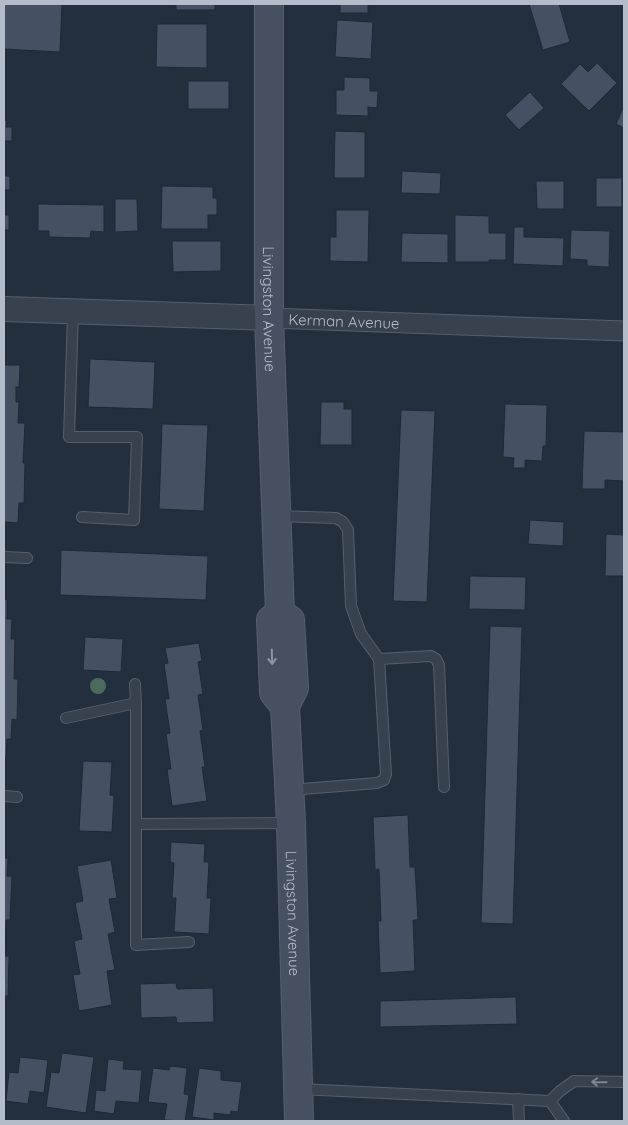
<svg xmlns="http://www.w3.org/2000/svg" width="628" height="1125" viewBox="0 0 628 1125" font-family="Quicksand,sans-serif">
<rect width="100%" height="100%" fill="#242f3e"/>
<!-- building -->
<g fill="#455162" stroke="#1f2835">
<polygon points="4,4 62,4 60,52 4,49"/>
<rect x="176" y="4" width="39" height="6"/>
<polygon points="340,4 388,4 368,4 368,13 340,13"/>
<polygon points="529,4 559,4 570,42 543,50"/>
<polygon points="337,20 373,22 371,59 335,57"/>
<polygon points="157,24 207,24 207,68 156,67"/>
<polygon points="597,63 617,83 589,111 561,84 580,64 588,72"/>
<polygon points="344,77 370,78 370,91 378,91 377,108 368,107 368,116 336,115 336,90 344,90"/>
<rect x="188" y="81" width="41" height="28"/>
<polygon points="530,92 544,108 519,130 505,115"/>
<polygon points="624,106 624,128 616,124"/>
<polygon points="4,118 7,122 6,127 12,127 12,141 5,141 4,176 10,176 10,190 4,190 4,201"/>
<polygon points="335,131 365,132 365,178 334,178"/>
<polygon points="402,171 441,173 440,194 401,193"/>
<rect x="596" y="178" width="26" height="29"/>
<polygon points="536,181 564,181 564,209 537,209"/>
<polygon points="162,186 213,187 213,198 217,198 217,215 208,215 208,229 161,229"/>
<polygon points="115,199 137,199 138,231 115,232"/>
<polygon points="38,204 104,205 104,232 91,231 90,238 49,237 49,231 38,231"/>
<polygon points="336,210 369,210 368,262 330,261 330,237 336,237"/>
<rect x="4" y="215" width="5" height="15"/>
<polygon points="455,215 489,216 489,233 506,233 506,260 489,260 489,262 455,262"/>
<polygon points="514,227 524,227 524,237 564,238 563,266 513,264"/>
<polygon points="571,230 610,231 609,267 587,266 587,260 570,259"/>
<polygon points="402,233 448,234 448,263 401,262"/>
<polygon points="172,241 221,241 221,271 173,272"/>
<polygon points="90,359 155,362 153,409 88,407"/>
<polygon points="4,365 20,365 19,387 16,387 16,402 19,402 18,423 25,423 23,463 25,463 24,503 19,503 18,523 4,522"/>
<polygon points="321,402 344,402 344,409 352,409 352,445 320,445"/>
<polygon points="505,404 547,405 546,446 543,446 542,461 525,460 525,468 513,468 514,458 503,457"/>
<polygon points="401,410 435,411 427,602 393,601"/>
<polygon points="162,424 208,425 204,511 159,509"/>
<polygon points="584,431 624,432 624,481 605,480 605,489 582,489"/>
<polygon points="530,520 564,522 563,546 528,544"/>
<polygon points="606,534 624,535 624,576 605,576"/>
<polygon points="61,550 208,556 206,600 60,595"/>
<polygon points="470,576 526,577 525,610 469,609"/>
<polygon points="4,599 7,599 7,619 12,619 11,639 15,639 14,679 18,679 17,720 12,719 11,739 7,739 6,758 4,758"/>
<polygon points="490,626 522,627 513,924 481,923"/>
<polygon points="85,637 123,639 121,672 83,670"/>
<polygon points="199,643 202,661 198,662 203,694 198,695 203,730 200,731 205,767 202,767 207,801 172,806 167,769 171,769 166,734 170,733 165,699 169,699 164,664 168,663 165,648"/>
<polygon points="83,761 112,762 110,795 114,796 112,832 79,831"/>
<polygon points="408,815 410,867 415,867 418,920 413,920 415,971 380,973 378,921 381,921 379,869 375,870 373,817"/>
<polygon points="171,842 205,844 204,862 209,862 207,898 211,898 209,934 174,932 176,898 172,898 174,863 170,862"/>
<polygon points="4,858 8,858 7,876 12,876 10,920 6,920 5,956 9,956 8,996 4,996"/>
<polygon points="111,860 117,898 109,899 115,932 108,934 115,970 107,971 112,1005 79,1011 73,975 80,974 74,941 82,939 75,903 83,901 77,866"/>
<polygon points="176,983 177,989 213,988 214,1022 177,1023 176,1017 141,1018 140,984"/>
<polygon points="516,997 517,1024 380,1027 380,1001"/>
<polygon points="62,1053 94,1057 86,1113 46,1107 51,1072 59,1073"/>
<polygon points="20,1057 48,1060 44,1093 30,1091 28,1104 6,1101 9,1072 18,1073"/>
<polygon points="108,1059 124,1061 123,1069 142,1070 139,1103 116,1101 114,1114 94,1111 96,1090 105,1091"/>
<polygon points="170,1066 187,1068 184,1094 189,1095 185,1121 164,1120 167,1104 148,1102 153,1068 169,1070"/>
<polygon points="199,1068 221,1071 221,1080 242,1082 238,1112 231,1111 230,1115 214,1113 214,1120 192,1117"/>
</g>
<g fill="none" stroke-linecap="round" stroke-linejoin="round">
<defs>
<g id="service">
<polyline points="73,312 69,437 137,437 134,520 82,517"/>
<polyline points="277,516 336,518 343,522 348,530 351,606 361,634 379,659 386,774 384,780 377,783 290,790"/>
<polyline points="4,557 27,558"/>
<polyline points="379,659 431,656 436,659 439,665 444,787"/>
<polyline points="135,684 136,703 136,945 189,942"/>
<polyline points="66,718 136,703"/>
<polyline points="4,796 17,797"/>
<polyline points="136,824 290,823"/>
<polyline points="299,1089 550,1101"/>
<polyline points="518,1099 519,1121"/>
<polyline points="564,1121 550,1101 560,1091 574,1081 624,1082"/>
</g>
<g id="minor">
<path id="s1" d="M269,318L624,331"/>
</g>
<polyline id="tertiary" points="4,309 269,318"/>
<g id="secondary">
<path id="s2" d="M269,4V318L280,613"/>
<path id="s3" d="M280,613L290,620L294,688L285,706L291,823L299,1121"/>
<polyline points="280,613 271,620 274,693 285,706"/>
</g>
</defs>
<!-- service casing -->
<use href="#service" stroke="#565f6c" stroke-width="12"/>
<!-- minor casing -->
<use href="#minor" stroke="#565f6c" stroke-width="21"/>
<!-- tertiary casing -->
<use href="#tertiary" stroke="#565f6c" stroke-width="26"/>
<!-- secondary casing -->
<use href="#secondary" stroke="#565f6c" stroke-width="30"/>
<!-- service -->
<use href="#service" stroke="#38414e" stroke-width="10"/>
<!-- minor -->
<use href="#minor" stroke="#38414e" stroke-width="19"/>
<!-- tertiary -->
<use href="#tertiary" stroke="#38414e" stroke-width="24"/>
<!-- secondary -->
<use href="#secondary" stroke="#465061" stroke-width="28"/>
</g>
<!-- trees -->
<circle fill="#4b6a5d" cx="98" cy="686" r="8"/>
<!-- one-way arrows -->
<defs><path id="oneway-shaft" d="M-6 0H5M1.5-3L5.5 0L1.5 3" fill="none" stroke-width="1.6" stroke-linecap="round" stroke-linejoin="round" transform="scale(1.25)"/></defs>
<use stroke="#8e96a5" href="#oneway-shaft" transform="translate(272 657) rotate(88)"/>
<use stroke="#7c8592" href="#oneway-shaft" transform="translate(599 1082) rotate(-179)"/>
<g text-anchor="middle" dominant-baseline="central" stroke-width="4.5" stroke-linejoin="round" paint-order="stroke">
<!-- street labels -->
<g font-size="15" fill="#b4bcc9" stroke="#1d2633">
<text stroke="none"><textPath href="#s2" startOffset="305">Livingston Avenue</textPath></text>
<text stroke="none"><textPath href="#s1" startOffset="75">Kerman Avenue</textPath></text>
<text stroke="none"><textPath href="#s3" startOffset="308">Livingston Avenue</textPath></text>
</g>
</g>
<!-- border -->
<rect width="628" height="1125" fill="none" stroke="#b4bcc9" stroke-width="10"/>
</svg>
